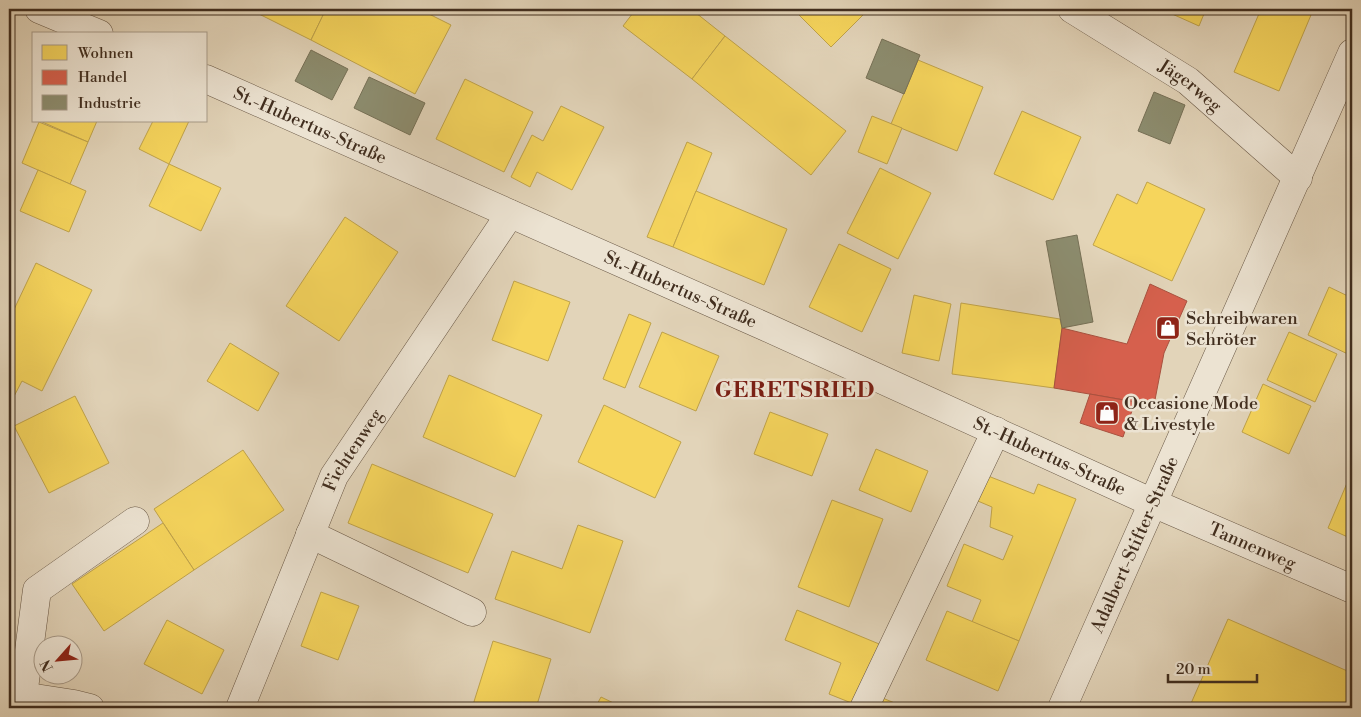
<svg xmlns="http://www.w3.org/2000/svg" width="1361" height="717" viewBox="0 0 1361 717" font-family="'Libre Bodoni',serif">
<rect width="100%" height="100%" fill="#e2d4b9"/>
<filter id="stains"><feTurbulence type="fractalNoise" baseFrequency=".004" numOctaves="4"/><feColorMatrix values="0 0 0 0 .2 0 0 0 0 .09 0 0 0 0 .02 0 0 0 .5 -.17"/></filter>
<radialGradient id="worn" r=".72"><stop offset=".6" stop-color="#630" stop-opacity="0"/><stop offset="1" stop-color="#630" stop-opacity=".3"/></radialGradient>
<!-- homes -->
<g fill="#f6d55c" stroke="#c0a34a">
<polygon points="249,9 326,9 311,40"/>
<polygon points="326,9 419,9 451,25 415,94 311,40"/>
<polygon points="636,9 691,9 725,36 692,79 623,26"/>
<polygon points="793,9 869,9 831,47"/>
<polygon points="1161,9 1206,9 1199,26"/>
<polygon points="1261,9 1301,9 1301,11 1311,15 1279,91 1234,72"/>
<polygon points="725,36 846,131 811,175 692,79"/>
<polygon points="918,60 983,87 957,151 891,124"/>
<polygon points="465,79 533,112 504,172 436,139"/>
<polygon points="561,106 604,127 572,190 537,172 530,187 511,177 532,135 543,141"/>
<polygon points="1022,111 1081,137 1053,200 994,174"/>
<polygon points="872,116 902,128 887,164 858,152"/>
<polygon points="40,121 97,121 88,142"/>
<polygon points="153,121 189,121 169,164 139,149"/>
<polygon points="39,122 88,142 70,184 22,163"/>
<polygon points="687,142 712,153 673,247 647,237"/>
<polygon points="169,164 221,188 201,231 149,206"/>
<polygon points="880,168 931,193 898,259 847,233"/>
<polygon points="38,170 86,191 69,232 20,211"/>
<polygon points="1147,182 1205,209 1172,281 1093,245 1117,194 1137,204"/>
<polygon points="696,191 787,229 764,285 673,247"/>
<polygon points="345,217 398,252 339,341 286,306"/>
<polygon points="839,244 891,269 862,332 809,307"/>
<polygon points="36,263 92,290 42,391 22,381 10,404 9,403 9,320"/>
<polygon points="514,281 570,302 548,361 492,340"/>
<polygon points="1329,287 1352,298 1352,356 1308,335"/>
<polygon points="914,295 951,304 939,361 902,353"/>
<polygon points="961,303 1060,319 1062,328 1054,388 952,374"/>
<polygon points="629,314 651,323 625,388 603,379"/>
<polygon points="662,332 719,356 696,411 639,387"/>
<polygon points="1289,332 1337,354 1315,402 1267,380"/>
<polygon points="230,343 279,373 258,411 207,381"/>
<polygon points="449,375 542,415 515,477 423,437"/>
<polygon points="1263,384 1311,406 1289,454 1242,432"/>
<polygon points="75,396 109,463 49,493 14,426"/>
<polygon points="604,405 681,442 655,498 578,462"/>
<polygon points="770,412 828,434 812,476 754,454"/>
<polygon points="876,449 928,471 911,512 859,490"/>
<polygon points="243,450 284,510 194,570 154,509"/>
<polygon points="372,464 493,514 468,573 348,523"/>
<polygon points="983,474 1034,494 1038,484 1076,499 1019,641 972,622 981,600 947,586 964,544 1003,560 1013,536 990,527 992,507 973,499"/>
<polygon points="1350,476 1352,477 1352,539 1328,528"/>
<polygon points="832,500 883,519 849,607 798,587"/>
<polygon points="163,523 194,570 104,631 72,584"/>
<polygon points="578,525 623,541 590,633 495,599 512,551 562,569"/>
<polygon points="321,592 359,606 338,660 301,646"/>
<polygon points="797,610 884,646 859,706 829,694 841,663 785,640"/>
<polygon points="947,611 1019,641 998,691 926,660"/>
<polygon points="1228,619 1352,673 1352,708 1189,708"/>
<polygon points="167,620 224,650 202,694 144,664"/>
<polygon points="493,641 551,659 536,708 472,708"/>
<polygon points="601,697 624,708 595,708"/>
<polygon points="880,697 907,708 875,708"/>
</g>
<!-- shops -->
<g fill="#d6604d" stroke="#a9513f">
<polygon points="1150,284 1187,301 1164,353 1154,405 1054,388 1062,328 1127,344"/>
<polygon points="1090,394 1135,402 1123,437 1080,423"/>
</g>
<!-- industry -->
<g fill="#8c8c6e" stroke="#767056">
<polygon points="882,39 920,55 904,94 866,78"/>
<polygon points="311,50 348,69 332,100 295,81"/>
<polygon points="369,77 425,103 410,135 354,108"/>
<polygon points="1154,92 1185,105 1170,144 1138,131"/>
<polygon points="1077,235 1093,322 1062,328 1046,241"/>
</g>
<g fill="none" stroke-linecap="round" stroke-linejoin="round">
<defs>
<g id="minor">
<polyline points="39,9 99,34"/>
<path id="s1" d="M1072,9L1188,81L1298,178"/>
<path id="s2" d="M206,79L766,327L1153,503L1352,589"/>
<polyline points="310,534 472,612"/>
<polyline points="9,694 74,704 90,708"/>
<polyline points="23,696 37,590 135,521"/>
<path id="s3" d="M240,708L334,476L510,214"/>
<polyline points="864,708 996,431"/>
<path id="s4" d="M1062,708L1352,53"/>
</g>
</defs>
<!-- minor casing -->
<use href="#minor" stroke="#695846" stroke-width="29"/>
<!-- minor -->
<use href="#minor" stroke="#ece3d2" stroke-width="28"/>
</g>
<!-- icons -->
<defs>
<symbol id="shop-square" viewBox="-11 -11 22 22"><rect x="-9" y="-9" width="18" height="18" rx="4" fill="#8f2418" stroke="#ece3d2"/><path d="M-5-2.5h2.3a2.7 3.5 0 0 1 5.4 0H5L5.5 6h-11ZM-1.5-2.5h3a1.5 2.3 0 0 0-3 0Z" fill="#fff"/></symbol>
</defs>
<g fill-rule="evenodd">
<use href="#shop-square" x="1154" y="314" width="28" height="28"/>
<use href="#shop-square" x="1093" y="399" width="28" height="28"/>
</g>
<g text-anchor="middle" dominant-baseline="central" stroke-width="5" stroke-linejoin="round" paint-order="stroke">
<!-- street labels -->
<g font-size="18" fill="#412e1f" stroke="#ece3d2">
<text stroke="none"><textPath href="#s1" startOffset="141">Jägerweg</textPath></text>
<text stroke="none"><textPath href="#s2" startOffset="114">St.-Hubertus-Straße</textPath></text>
<text stroke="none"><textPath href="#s2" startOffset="519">St.-Hubertus-Straße</textPath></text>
<text stroke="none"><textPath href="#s3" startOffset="282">Fichtenweg</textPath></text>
<text stroke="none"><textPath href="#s2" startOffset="924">St.-Hubertus-Straße</textPath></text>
<text stroke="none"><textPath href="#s4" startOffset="179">Adalbert-Stifter-Straße</textPath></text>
<text stroke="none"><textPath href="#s2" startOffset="1146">Tannenweg</textPath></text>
</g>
<!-- poi labels -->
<g font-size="18" fill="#412e1f" stroke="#ece3d2" text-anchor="start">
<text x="1186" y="318">Schreibwaren<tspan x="1186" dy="21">Schröter</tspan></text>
<text x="1124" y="403">Occasione Mode<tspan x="1124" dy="21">&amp; Livestyle</tspan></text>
</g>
<!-- district labels -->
<g font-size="22" font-weight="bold" letter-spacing="1" fill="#7a1f14" stroke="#ece3d2">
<text x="795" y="390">GERETSRIED</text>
</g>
</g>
<!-- margin -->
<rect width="1361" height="717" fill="none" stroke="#e2d4b9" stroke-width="30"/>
<rect x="10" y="10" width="1341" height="697" fill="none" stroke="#412e1f" stroke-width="2.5"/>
<rect x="15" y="15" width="1331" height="687" fill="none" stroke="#412e1f"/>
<!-- legend -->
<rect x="32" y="32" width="175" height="90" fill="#ece3d2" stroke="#a89b8a"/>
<rect x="42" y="45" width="25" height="15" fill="#f6d55c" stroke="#a89b8a"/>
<text x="78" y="58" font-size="15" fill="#412e1f">Wohnen</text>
<rect x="42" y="70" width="25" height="15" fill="#d6604d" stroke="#a89b8a"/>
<text x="78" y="82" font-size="15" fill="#412e1f">Handel</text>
<rect x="42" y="95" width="25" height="15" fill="#8c8c6e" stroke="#a89b8a"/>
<text x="78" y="108" font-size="15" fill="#412e1f">Industrie</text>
<!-- north arrow -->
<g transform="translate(58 660) rotate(243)"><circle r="24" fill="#ece3d2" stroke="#a89b8a"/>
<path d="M0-4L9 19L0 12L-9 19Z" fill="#8f2418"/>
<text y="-8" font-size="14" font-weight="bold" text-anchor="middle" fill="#412e1f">N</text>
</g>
<!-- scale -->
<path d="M1168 674v8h89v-8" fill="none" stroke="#412e1f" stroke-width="2.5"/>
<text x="1176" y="674" font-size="15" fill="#412e1f" stroke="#ece3d2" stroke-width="4" paint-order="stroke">20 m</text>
<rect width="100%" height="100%" filter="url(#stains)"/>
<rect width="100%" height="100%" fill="url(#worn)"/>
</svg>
